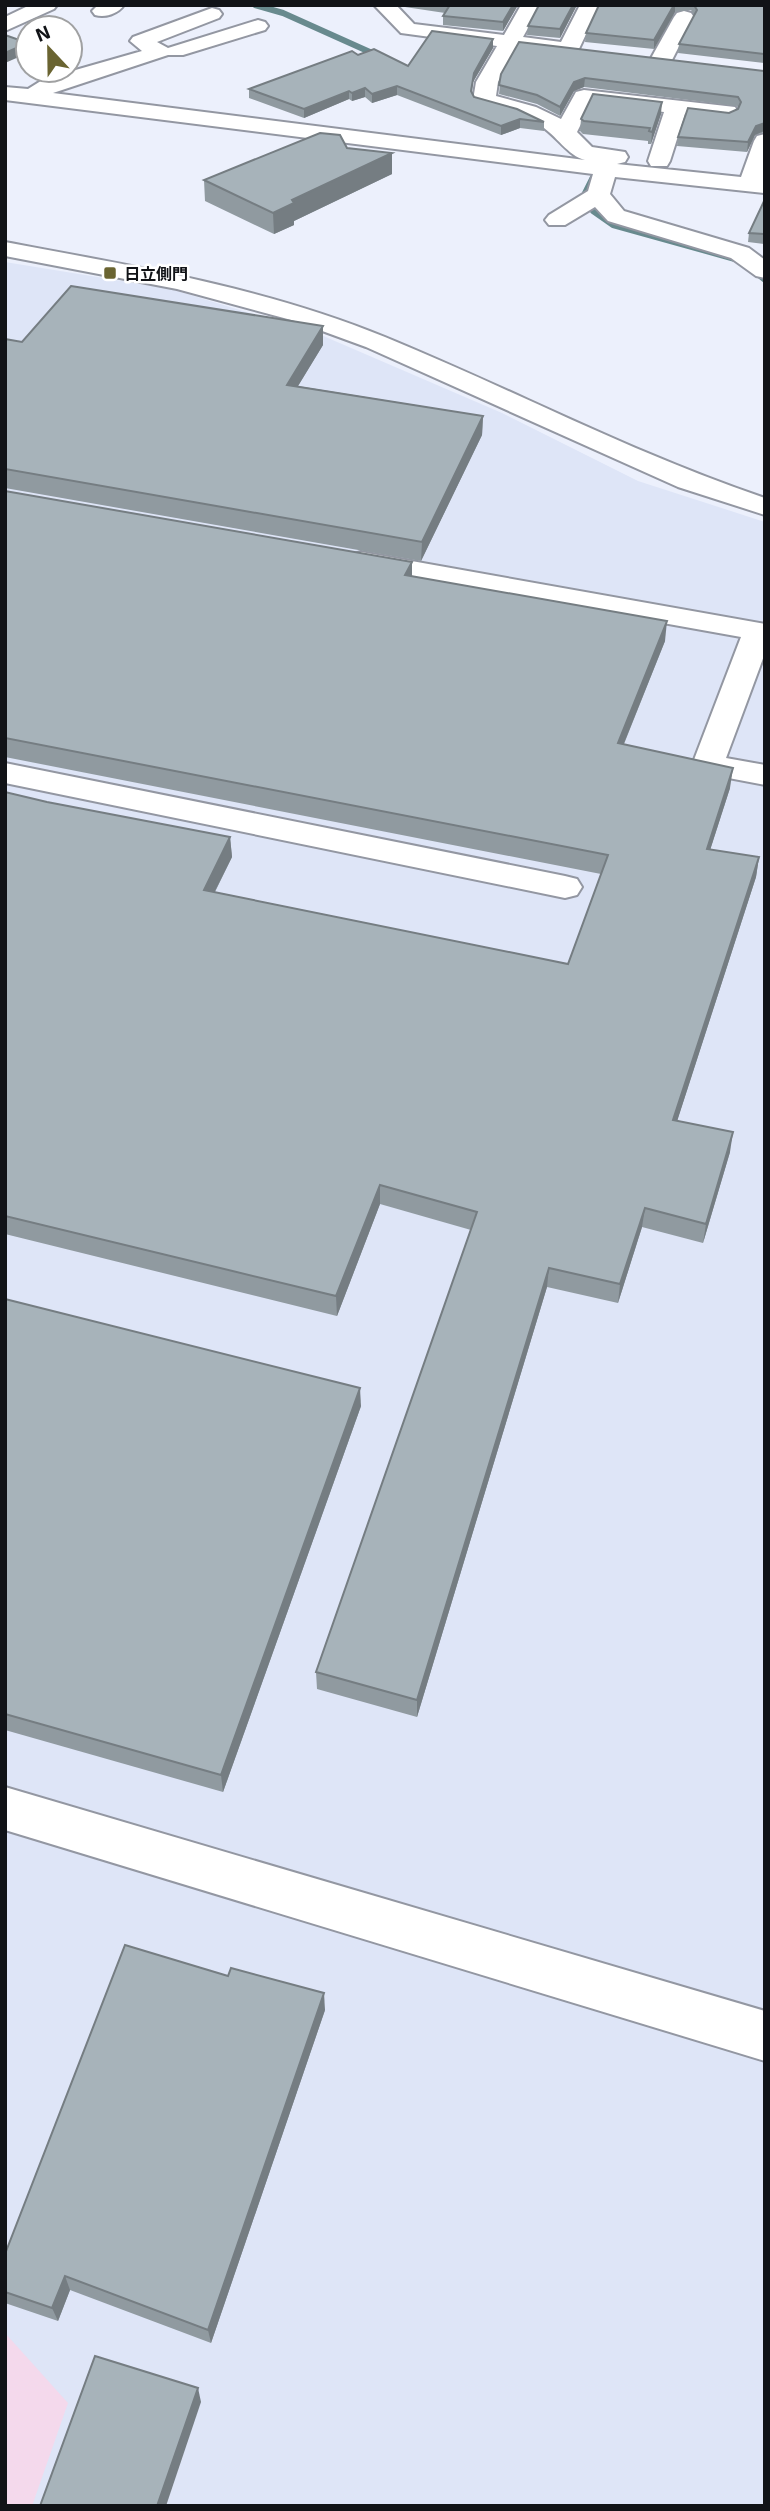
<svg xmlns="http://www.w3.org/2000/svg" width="770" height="2511" viewBox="0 0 770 2511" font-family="'Exo 2','Noto Sans JP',sans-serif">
<rect width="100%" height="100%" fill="#ecf0fc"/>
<!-- built -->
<polygon fill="#dee5f7" points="5,262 171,289 321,335 502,413 638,481 765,522 765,2506 5,2506"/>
<!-- green -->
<polygon fill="#f4d9ec" points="5,2333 68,2403 32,2506 5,2506"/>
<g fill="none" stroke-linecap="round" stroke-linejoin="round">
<!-- stream -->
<g stroke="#688a8e" stroke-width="6">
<polyline points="255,5 283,13 381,57"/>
<polyline points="596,171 585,193 593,211 613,225 742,261 765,280"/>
</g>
<defs>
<g id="minor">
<polygon points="30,5 57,5 54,9 5,31 5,17"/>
<path d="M98,5H124C118,14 105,18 95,15L92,11Z"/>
<path d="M374,5H396L414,24L504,35L521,5H541L523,37L561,42L580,5H600L577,53L568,55L517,49L498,82L496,96L536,107L561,119L576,92L584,90L735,107L738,112L735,117L727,119L685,114L670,161L667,166H651L648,161L664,112L591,104L577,132L592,147L625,152L628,157L625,162L617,164L741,177L754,141L757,136L765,134V193L615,177L610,194L624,211L749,248L765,260V278L756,276L731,258L608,221L595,207L565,225H549L545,220L549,215L588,191L593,174L5,100V87L28,89L44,79L142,51L130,41L133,37L212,8L219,10L222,14L219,18L157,42L168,48L258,20L265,22L268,26L265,30L183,55H168L53,93L585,160C568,156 556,135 541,126C521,114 498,110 476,105L473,100L476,82L497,46L401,33Z"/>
<polygon points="684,11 691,13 694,17 672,60 669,65 653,65 650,60 674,17 677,13"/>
<path d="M5,242C133,266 263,287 385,337C512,389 634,454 765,498V515L678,487L366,347L295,321L177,289L5,256Z"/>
<polygon points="361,552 765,624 765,653 726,758 765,765 765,785 697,772 692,765 741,637 351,567 347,561 351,555"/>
<polygon points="5,763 565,876 577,879 582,887 577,895 565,898 5,783"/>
<polygon points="5,1787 765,2011 765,2061 5,1830"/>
</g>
</defs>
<!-- minor casing -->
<use href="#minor" stroke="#9397a2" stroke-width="4"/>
<!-- minor -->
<use href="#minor" fill="#fff" fill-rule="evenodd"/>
</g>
<!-- wall -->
<g fill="#909aa0">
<polygon points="405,5 518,5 503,31 443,25 443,16 445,13 405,7"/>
<polygon points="539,5 577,5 560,38 527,35 528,26"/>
<polygon points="599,5 765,5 765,63 678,53 679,44 694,15 691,10 675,12 654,49 585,42 586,33"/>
<polygon points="493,39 493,48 473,82 472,93 474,97 544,122 544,131 520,128 501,135 397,95 372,103 365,97 352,101 349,99 304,118 249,98 249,89 358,55 408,66"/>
<polygon points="765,71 765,132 755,135 747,152 677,146 678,137 729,113 738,109 737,106 584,87 574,91 560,116 537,104 499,94 501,74"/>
<polygon points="661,114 651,144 648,144 648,141 583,134 580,131 581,119"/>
<polygon points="347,148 392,153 392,174 294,221 294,225 274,234 205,201 204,180"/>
<polygon points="765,199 765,244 748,242 749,233"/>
<polygon points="5,339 22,342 323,345 298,386 483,416 482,435 421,561 5,488"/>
<polygon points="5,491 412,577 665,641 624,744 730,788 710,850 759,857 756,877 677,1121 730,1152 703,1243 642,1227 618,1303 547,1287 417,1717 317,1689 316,1672 471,1230 380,1204 337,1316 5,1234 5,792 47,802 230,837 232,857 215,892 568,964 601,874 5,757"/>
<polygon points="5,1299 361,1406 223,1792 5,1730"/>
<polygon points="325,2010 211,2343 70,2290 58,2321 5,2303 5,2254"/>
</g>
<!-- shaded-wall -->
<g fill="#757d82">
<polygon points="513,5 518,5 503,31 503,22"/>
<polygon points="573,5 577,5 560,38 560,29"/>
<polygon points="674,5 675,5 675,12 654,49 654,40"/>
<polygon points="493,39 493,48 473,82 470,100 474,73"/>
<polygon points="28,43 28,53 5,63 5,53"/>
<polygon points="585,78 584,87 574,91 560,116 560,107 574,82"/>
<polygon points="397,86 397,95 372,103 372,94"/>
<polygon points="365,88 365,97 352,101 352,93"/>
<polygon points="349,91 349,99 304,118 304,109"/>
<polygon points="662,102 661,114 651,144 652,132"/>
<polygon points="520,119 520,128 501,135 501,126"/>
<polygon points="765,123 764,131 755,135 747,152 748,142 756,126"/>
<polygon points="392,153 392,174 294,221 294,225 274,234 273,213 292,200"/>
<polygon points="323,326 323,345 287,404 287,385"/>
<polygon points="483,416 482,435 421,561 422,542"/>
<polygon points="412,562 412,581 405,575"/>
<polygon points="667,621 665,641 616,763 618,743"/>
<polygon points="733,768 730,788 704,869 707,849"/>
<polygon points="230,837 232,857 206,909 204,890"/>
<polygon points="759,857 756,877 671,1140 673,1120"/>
<polygon points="733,1132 730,1152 703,1243 706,1224"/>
<polygon points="380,1185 380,1204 337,1316 336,1296"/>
<polygon points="645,1208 642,1227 618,1303 620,1284"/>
<polygon points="549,1268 547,1287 417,1717 417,1700"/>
<polygon points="360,1388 361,1406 223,1792 221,1775"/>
<polygon points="324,1993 325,2010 211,2343 208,2330"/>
<polygon points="65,2276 70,2290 58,2321 52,2308"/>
<polygon points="198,2388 201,2402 166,2506 157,2506"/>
</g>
<!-- building -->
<g fill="#a7b3ba" stroke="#757d82" stroke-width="2">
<polygon points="450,5 513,5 503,22 443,16"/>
<polygon points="539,5 573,5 560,29 528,26"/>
<polygon points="599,5 674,5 654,40 586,33"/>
<polygon points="694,5 765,5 765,54 679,44 697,10"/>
<polygon points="432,31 493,39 474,73 471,91 474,97 517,109 544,122 520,119 501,126 397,86 372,94 365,88 352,93 349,91 304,109 249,89 352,51 358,55 374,49 408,66"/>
<polygon points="5,35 28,43 5,53"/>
<polygon points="519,42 765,71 765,123 756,126 748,142 678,137 688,108 729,113 738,109 741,102 738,97 585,78 574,82 560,107 537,95 499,85 501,74"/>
<polygon points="593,94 662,102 652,132 649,131 650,128 584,121 581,119"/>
<polygon points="320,133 340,135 347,148 392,153 292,200 294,203 273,213 204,180"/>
<polygon points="765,199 765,234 749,233"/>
<polygon points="71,286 323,326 287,385 483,416 422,542 5,469 5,339 22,342"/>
<polygon points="5,491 412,562 405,575 667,621 618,743 733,768 707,849 759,857 673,1120 733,1132 706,1224 645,1208 620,1284 549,1268 417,1700 316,1672 477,1212 380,1185 336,1296 5,1216 5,792 47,802 230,837 204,890 568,964 608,855 5,738"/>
<polygon points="5,1299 360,1388 221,1775 5,1714"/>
<polygon points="125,1945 228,1976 231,1968 324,1993 208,2330 65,2276 52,2308 5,2292 5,2254"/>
<polygon points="95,2356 198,2388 157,2506 40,2506"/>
</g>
<!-- markers -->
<rect fill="#6a6431" stroke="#fff" stroke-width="2.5" x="103" y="266" width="14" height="14" rx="3.5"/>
<g text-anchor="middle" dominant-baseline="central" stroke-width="5" stroke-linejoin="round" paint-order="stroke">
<!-- far-poi labels -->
<g font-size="16" font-weight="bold" fill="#111317" stroke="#fff" text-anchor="start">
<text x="124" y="273">日立側門</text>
</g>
</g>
<!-- border -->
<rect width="770" height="2511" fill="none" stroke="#111317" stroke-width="14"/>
<!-- north arrow -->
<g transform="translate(49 49) rotate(338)"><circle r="33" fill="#ffffff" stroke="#a0a1a2" stroke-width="2"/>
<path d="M0-5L12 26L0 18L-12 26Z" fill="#6a6431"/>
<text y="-10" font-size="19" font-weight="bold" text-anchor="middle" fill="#111317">N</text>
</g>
</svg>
